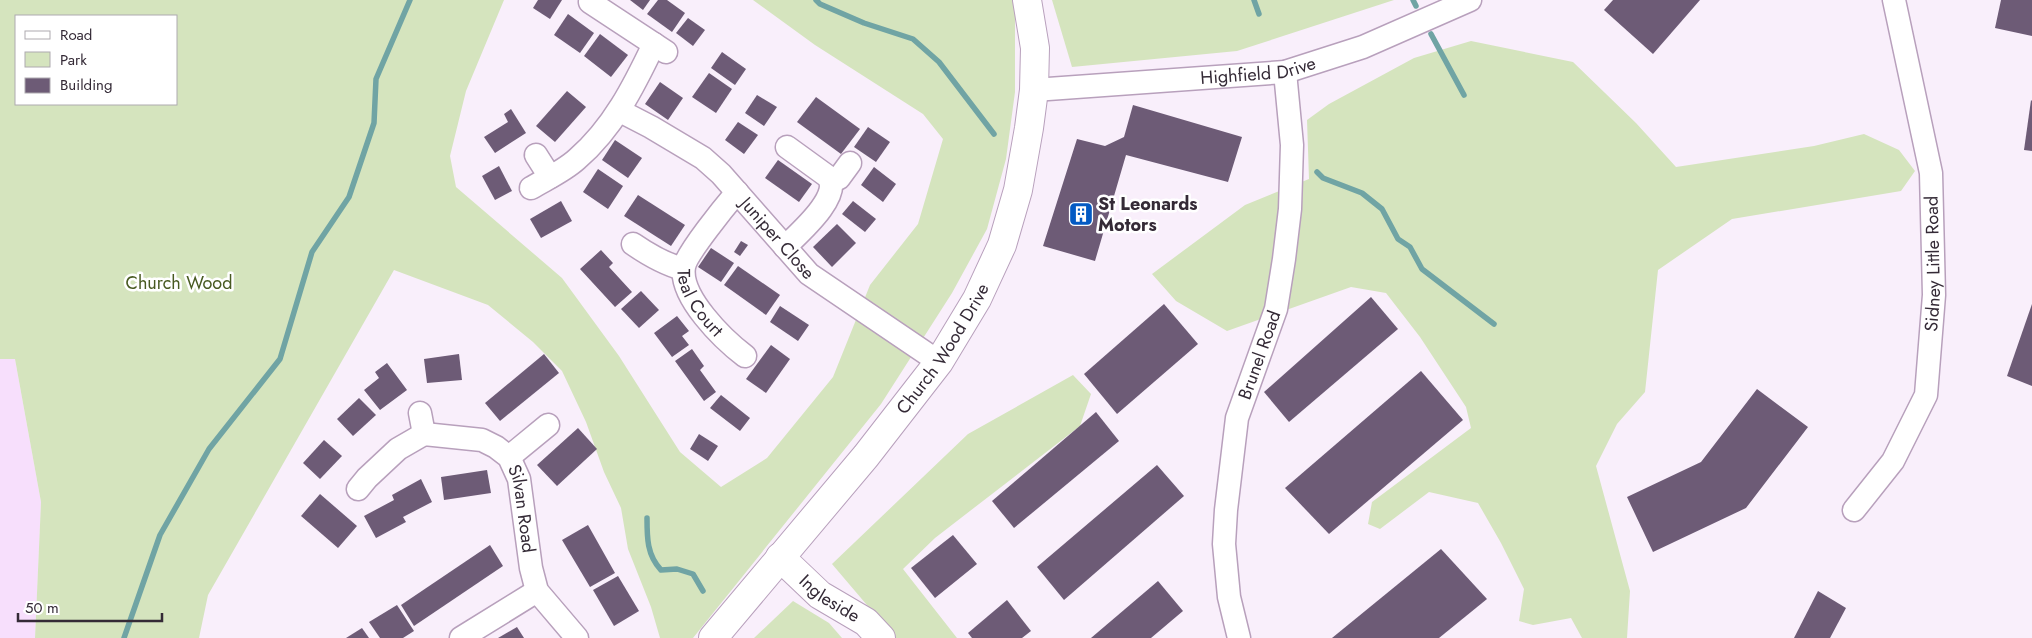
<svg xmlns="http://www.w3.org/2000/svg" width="2032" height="638" viewBox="0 0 2032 638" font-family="Jost,sans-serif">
<rect width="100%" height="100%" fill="#f9effb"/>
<!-- built -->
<polygon fill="#f7dffc" points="0,359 15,359 41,502 35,638 0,638"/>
<!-- green -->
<g fill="#d5e4be" fill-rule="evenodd">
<path d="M0,0H504L466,91L450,156L456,187L562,278L619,356L680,452L721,487L767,458L833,377L870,285L918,224L943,139L923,114L815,45L753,0H1015V92L1006,159L987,229L952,293L881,404L693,638H660L651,607L628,549L621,508L604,472L586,422L562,371L533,342L488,305L394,270L208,595L199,638H35L41,502L15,359H0ZM16,16H176V104H16Z"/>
<polygon points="1052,0 1394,0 1237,51 1072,67"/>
<polygon points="1471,41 1573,62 1636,123 1676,167 1814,146 1864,134 1899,150 1915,171 1901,191 1732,219 1658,270 1645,392 1617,424 1596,466 1630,591 1627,638 1582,638 1571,618 1533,625 1519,621 1524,589 1501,543 1478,503 1429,492 1380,529 1368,524 1372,502 1471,428 1466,407 1420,337 1386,293 1351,287 1227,331 1176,301 1152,274 1245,205 1309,179 1307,120 1329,104 1414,58"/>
<polygon points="1073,375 1091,394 1080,426 935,538 903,569 957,638 895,638 832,564 968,434"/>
<polygon points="793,601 829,623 842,638 754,638"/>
</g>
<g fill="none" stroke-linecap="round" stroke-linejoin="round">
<!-- stream -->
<g stroke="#70a4a4" stroke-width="5.5">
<polyline points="816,0 820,4 864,23 913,39 939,62 994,134"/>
<polyline points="1254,0 1259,14"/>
<polyline points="1413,0 1416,6"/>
<polyline points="1431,34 1464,95"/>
<polyline points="1317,172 1323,178 1362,193 1382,209 1398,239 1410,247 1422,269 1494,324"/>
<path d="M647,518C647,538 647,555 661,570L677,569L693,574L703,591"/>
<polyline points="124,638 160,535 209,449 280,359 312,252 349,197 374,123 376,79 410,0"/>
</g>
</g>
<!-- building -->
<g fill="#6d5b76">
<polygon points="538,0 562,0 550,19 533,8"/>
<polygon points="630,0 650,0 643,10"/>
<polygon points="658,0 667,0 685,13 672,32 647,14"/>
<polygon points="1613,0 1700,0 1653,54 1604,10"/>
<polygon points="2001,0 2032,0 2032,36 1995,28"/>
<polygon points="568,14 594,33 580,53 554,35"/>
<polygon points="688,18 705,30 693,46 676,33"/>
<polygon points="600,34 628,55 611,77 584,56"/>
<polygon points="722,52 746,69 735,85 711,68"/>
<polygon points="709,73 732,89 716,113 692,97"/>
<polygon points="660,82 683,98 668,120 645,104"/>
<polygon points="567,91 586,107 555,142 536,126"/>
<polygon points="757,95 777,107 764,126 745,113"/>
<polygon points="816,97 860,129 841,154 797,122"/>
<polygon points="2031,100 2032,101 2032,151 2024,150"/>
<polygon points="1133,105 1242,137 1228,182 1126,155 1095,261 1043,246 1077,139 1105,146 1124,137"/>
<polygon points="511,109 526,133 495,153 484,137 508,122 504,114"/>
<polygon points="738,122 758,135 744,154 725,140"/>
<polygon points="868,127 890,142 876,162 854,147"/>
<polygon points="615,140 642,158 628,178 602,160"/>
<polygon points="778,160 812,184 799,202 765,178"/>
<polygon points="499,166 512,191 495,200 482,176"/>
<polygon points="874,167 896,184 883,202 861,185"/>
<polygon points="598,169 623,186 608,209 583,192"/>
<polygon points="638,195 685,225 671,246 624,216"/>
<polygon points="561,201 572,221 541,238 530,219"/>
<polygon points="853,201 876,219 865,232 842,214"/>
<polygon points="837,224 856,243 832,267 813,247"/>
<polygon points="741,241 748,245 740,256 734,252"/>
<polygon points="711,248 734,263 721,282 698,267"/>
<polygon points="601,250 613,263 609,267 632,292 615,307 580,269"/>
<polygon points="738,266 780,295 766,315 724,285"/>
<polygon points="641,291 659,310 639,328 621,309"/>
<polygon points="1371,297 1398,329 1289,422 1264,392"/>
<polygon points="1164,304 1198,344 1117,414 1084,374"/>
<polygon points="2032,304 2032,386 2007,376"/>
<polygon points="780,306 809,325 798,341 770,322"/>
<polygon points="677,316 689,331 682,336 689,345 672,357 654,333"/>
<polygon points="771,345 790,359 766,393 746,379"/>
<polygon points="692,349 704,366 700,370 716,392 704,401 675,361"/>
<polygon points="459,354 462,380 427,383 424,359"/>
<polygon points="544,354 559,373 500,421 485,403"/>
<polygon points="387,363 407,390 380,410 364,390 379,378 375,372"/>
<polygon points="1421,371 1463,420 1329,534 1285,488"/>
<polygon points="1757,389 1808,427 1746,508 1653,552 1627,497 1701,462"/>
<polygon points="721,395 750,418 740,431 710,408"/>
<polygon points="359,398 376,415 353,436 337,419"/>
<polygon points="1096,412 1119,441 1014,528 992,501"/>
<polygon points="578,428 597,449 557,486 537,465"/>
<polygon points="699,434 718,446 708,461 690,449"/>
<polygon points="324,440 342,456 320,479 303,463"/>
<polygon points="1157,465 1184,496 1064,600 1037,567"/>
<polygon points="487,470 491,493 444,500 441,477"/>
<polygon points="421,479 432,502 403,517 406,522 376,538 364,516 394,500 392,495"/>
<polygon points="320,494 357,526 338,548 301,516"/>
<polygon points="588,525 615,573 590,587 562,540"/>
<polygon points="953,535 977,564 935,598 911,568"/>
<polygon points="490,545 503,566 414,626 401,605"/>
<polygon points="1441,549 1487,599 1439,638 1332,638"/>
<polygon points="618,576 639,611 614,626 593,590"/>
<polygon points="1158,581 1183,611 1151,638 1091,638"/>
<polygon points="1818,591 1846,608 1830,638 1794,638"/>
<polygon points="1007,600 1031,631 1022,638 972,638 968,633"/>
<polygon points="397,605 414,631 403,638 380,638 369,622"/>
<polygon points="517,627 524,638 498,638"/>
<polygon points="362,628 369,638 346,638"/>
</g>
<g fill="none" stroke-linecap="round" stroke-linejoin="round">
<defs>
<g id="minor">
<polyline points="590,2 666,52"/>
<path id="s1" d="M1034,90L1285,72L1363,47L1470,0"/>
<path id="s2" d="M620,111L651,127L703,158L721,174L809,274L939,362"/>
<polyline points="536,155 550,177"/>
<polyline points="831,182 839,178 850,163"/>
<path d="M531,188C546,179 564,171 577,159C613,128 634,86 654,44"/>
<path id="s3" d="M737,192C726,205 686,254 684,267C679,297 724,340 745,356"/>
<path d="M633,244C649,255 664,264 683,269"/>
<path d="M785,247C797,235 845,194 827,176L787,147"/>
<polyline points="420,413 424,434"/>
<polyline points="509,457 548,425"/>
<path id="s4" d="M358,489L367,478L398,449L424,434L482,440L496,447L509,457L519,479L531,568L537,591L577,638"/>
<path id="s5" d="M1854,510L1893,461L1926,395L1934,295L1931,173L1894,0"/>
<polyline points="461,638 537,591"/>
<path id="s6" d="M1239,638L1229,597L1224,544L1226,510L1237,418L1276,309L1284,259L1290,209L1292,145L1285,72"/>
</g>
<g id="tertiary">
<path id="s7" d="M780,557L820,595L866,622L881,638"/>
<path id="s8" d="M713,638L866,456L939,362L977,299L1002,245L1018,190L1029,128L1034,90L1035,48L1027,0"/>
</g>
</defs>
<!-- minor casing -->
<use href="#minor" stroke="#b8a0bc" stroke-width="25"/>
<!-- tertiary casing -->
<use href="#tertiary" stroke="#b8a0bc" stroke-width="30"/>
<!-- minor -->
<use href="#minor" stroke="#fff" stroke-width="22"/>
<!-- tertiary -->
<use href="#tertiary" stroke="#fff" stroke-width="28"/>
</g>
<!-- icons -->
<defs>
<symbol id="building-square" viewBox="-11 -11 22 22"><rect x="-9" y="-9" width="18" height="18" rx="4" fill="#035ac3" stroke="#fff"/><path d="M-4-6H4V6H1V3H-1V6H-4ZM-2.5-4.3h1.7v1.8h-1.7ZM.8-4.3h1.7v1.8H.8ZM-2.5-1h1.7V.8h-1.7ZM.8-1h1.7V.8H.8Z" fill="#fff"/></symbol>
</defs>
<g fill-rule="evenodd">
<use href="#building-square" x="1067" y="200" width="28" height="28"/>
</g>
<g text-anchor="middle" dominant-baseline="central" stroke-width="5" stroke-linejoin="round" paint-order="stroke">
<!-- street labels -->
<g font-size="18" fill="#342a36" stroke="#fff">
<text stroke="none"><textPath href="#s1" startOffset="225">Highfield Drive</textPath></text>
<text stroke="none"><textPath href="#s2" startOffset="205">Juniper Close</textPath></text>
<text stroke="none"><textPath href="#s5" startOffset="268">Sidney Little Road</textPath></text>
<text stroke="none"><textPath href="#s3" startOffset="132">Teal Court</textPath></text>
<text stroke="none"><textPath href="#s8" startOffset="370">Church Wood Drive</textPath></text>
<text stroke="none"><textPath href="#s6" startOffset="289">Brunel Road</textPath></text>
<text stroke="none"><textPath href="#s4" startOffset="231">Silvan Road</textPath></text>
<text stroke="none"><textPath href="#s7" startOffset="65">Ingleside</textPath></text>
</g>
<!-- poi labels -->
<g font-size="18" font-weight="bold" fill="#342a36" stroke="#fff" text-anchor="start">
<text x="1098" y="204">St Leonards<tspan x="1098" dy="21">Motors</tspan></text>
</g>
<!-- park labels -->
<g font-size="18" fill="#485a21" stroke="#fff">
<text x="179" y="283">Church Wood</text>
</g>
</g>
<!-- legend -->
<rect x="15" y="15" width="162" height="90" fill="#ffffff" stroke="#aeaaaf"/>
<rect x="25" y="31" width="25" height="8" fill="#ffffff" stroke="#aeaaaf"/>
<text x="60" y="40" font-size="15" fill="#342a36">Road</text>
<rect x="25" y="52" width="25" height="15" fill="#d5e4be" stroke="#aeaaaf"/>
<text x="60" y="65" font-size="15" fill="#342a36">Park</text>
<rect x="25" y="78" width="25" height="15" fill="#6d5b76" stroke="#aeaaaf"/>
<text x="60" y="90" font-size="15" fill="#342a36">Building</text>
<!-- scale -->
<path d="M18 613v8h144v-8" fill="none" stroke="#342a36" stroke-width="2.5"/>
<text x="25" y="613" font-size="15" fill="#342a36" stroke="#ffffff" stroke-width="4" paint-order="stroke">50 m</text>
</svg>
